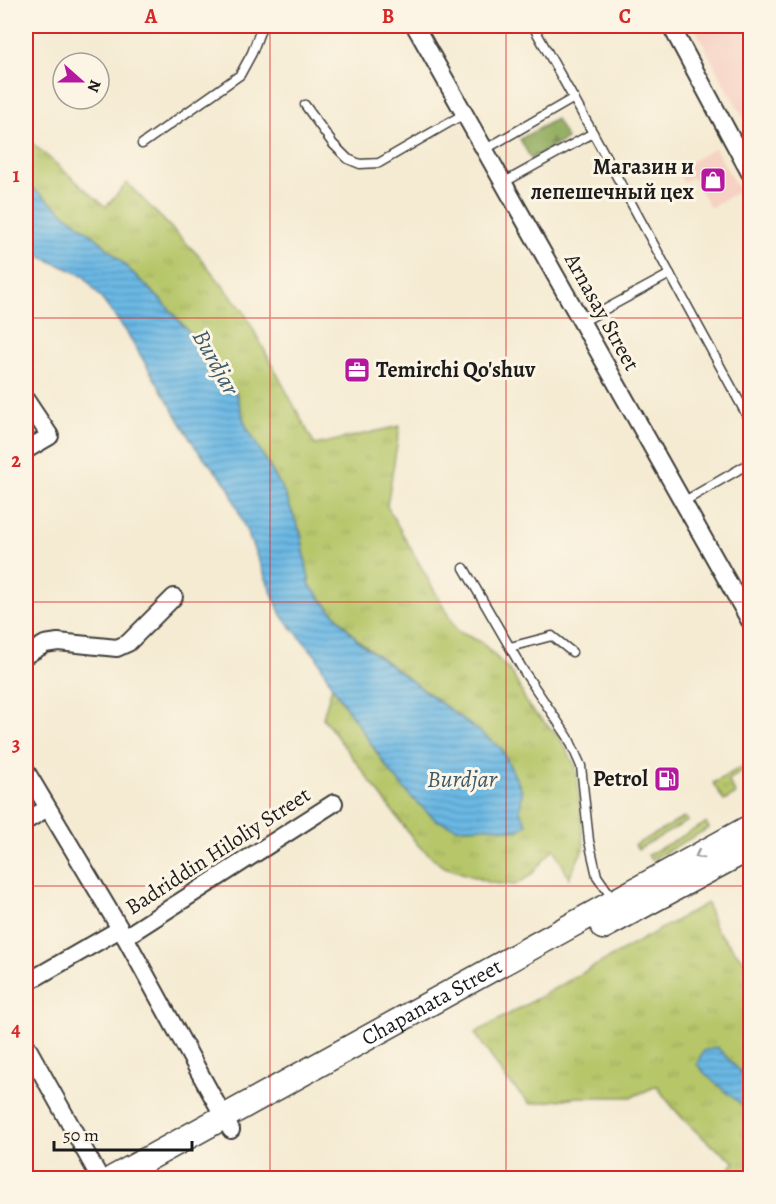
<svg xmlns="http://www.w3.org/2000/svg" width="776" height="1204" viewBox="0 0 776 1204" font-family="Alegreya,serif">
<defs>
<pattern id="grass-tufts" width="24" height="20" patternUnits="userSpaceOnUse" patternTransform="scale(1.5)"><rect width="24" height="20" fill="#b6c669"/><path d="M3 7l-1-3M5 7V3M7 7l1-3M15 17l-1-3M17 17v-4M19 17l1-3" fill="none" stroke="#9caa5a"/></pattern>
<pattern id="forest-firs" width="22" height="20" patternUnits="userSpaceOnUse" patternTransform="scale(1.5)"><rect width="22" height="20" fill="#90ab5d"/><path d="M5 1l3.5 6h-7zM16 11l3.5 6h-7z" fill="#758a4c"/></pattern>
<pattern id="water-rules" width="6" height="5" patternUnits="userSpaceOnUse" patternTransform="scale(1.5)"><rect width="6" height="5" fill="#6ab8e4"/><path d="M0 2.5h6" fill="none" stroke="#5695b8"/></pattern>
</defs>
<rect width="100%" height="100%" fill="#fcf5e5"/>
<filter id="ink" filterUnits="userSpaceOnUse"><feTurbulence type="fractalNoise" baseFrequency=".0167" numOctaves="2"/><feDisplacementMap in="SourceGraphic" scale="12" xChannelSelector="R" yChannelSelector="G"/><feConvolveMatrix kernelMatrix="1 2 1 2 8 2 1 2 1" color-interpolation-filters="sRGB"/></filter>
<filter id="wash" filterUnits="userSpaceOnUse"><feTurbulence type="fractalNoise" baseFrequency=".008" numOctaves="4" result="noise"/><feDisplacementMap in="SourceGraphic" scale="24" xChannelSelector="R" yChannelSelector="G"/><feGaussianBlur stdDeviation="1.35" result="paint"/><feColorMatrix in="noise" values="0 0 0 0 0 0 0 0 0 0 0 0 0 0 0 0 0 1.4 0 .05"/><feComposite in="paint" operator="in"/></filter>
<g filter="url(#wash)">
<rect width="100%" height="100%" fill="#f5ebd3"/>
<!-- built -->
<g fill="#f6d2c4">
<polygon points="694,26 750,26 750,129 719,75"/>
<polygon points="715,148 739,191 710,208 692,177 683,182 676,170"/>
</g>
<!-- grass -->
<g fill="url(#grass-tufts)" stroke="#697142" stroke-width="1.5">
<polygon points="26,138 106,207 127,183 198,255 244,312 315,445 400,426 387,506 457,631 481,642 512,673 529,707 560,738 576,767 584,847 569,878 554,848 530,876 515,885 491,883 442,866 417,844 323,718 332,686 388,769 457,828 492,827 518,831 522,791 501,748 359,641 310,586 301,534 284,492 245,424 236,392 208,354 163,302 100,241 26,183"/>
<polygon points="750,762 750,767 728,780 736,794 724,801 713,783"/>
<polygon points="685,817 688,821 638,849 635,845"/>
<polygon points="706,823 709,828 651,860 648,855"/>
<path d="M707,903L715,928L750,968V1178H721L735,1162C704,1141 678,1118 657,1086L632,1097H578L530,1104L506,1079L475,1033Z"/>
</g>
<!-- forest -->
<polygon fill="url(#forest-firs)" stroke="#56643c" stroke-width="1.5" points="556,119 567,139 531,159 520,139"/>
<!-- water -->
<g fill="url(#water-rules)" stroke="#436a80" stroke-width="1.5">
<polygon points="26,183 100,241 163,302 208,354 236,392 245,424 284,492 301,534 310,586 359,642 501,748 522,791 520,811 527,824 518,831 492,827 457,828 436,820 412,798 388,769 332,686 316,656 281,615 228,486 196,448 126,331 84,276 26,250"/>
<polygon points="717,1047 750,1082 750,1112 706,1075 697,1064 703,1051"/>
</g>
</g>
<g filter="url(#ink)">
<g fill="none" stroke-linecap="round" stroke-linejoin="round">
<defs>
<g id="lane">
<polyline points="533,26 593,133"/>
<polyline points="305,105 333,144 348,159 360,164 379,163 464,114"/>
<polyline points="142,144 240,75 252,53 262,26"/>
<polyline points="484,150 574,98"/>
<polyline points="503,183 593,133 750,421"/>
<polyline points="582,322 670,274"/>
<polyline points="683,502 750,463"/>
<polyline points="464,568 523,670 568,737 581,766 589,841 597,876 613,899"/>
<polyline points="510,647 552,636 572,652"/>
</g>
<g id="street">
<polyline points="415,26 750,621"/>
<polyline points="671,26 750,173"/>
<polyline points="26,400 50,436 26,450"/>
<polyline points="26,655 45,644 58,642 117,648 128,643 174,597"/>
<polyline points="26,771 125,937 231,1130"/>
<polyline points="26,821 46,809"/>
<polyline points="125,937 334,803"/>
<polyline points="26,983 120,929"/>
<polyline points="26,1045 100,1178"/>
</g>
<g id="secondary">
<polyline points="603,927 750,848"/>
<path id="s1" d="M113,1178L750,827"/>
</g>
</defs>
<!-- lane casing -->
<use href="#lane" stroke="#3d3b37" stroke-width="11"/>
<!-- street casing -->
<use href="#street" stroke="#3d3b37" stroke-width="20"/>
<!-- secondary casing -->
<use href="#secondary" stroke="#3d3b37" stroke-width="27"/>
<!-- lane -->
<use href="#lane" stroke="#fff" stroke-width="8"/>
<!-- street -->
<use href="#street" stroke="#fff" stroke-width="16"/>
<!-- secondary -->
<use href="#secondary" stroke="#fff" stroke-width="24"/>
</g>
<!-- one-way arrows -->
<defs><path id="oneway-chevron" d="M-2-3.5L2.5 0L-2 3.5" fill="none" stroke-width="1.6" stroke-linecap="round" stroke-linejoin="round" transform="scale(1.5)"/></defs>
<use stroke="#999" href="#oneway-chevron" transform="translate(699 855) rotate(151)"/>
</g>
<!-- grid -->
<path fill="none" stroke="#d62828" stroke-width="1.5" stroke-opacity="0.55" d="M270,26V1178M506,26V1178M26,318H750M26,602H750M26,886H750"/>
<!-- icons -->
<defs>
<symbol id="shop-square" viewBox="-11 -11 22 22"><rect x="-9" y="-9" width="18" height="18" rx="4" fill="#b5179e" stroke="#fcf5e5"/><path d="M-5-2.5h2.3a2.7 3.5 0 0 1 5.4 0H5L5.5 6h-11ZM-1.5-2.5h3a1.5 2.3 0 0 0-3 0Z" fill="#fff"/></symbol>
<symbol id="office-square" viewBox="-11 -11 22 22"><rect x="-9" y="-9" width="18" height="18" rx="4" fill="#b5179e" stroke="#fcf5e5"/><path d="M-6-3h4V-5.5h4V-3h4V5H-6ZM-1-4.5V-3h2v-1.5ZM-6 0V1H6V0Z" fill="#fff"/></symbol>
<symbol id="fuel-square" viewBox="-11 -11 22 22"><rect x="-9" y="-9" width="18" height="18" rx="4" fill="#b5179e" stroke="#fcf5e5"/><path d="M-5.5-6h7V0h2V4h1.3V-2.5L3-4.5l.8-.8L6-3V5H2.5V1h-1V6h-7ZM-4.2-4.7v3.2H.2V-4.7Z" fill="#fff"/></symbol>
</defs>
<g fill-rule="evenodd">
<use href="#shop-square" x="698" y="165" width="30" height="30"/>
<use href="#office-square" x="342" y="355" width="30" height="30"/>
<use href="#fuel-square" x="652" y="764" width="30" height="30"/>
</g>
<g text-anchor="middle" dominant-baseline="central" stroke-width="6" stroke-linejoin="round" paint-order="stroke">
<!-- poi labels -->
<g font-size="22" font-weight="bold" fill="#1c1c1c" stroke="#fcf5e5" text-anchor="end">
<text x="694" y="167">Магазин и<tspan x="694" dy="25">лепешечный цех</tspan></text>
<text x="376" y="370" text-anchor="start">Temirchi Qo'shuv</text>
<text x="648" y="779">Petrol</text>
</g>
<!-- street labels -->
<g font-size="22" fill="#1c1c1c" stroke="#fcf5e5">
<text transform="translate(602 312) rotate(61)">Arnasay Street</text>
<text transform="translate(218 851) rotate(-33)">Badriddin Hiloliy Street</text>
<text stroke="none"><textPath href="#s1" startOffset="364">Chapanata Street</textPath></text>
</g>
<!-- water labels -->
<g font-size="24" font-style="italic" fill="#3b5a6c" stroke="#fcf5e5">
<text transform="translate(216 362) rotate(61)">Burdjar</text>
<text x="462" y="779">Burdjar</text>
</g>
</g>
<!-- margin -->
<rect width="776" height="1204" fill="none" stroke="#fcf5e5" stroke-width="66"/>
<!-- north arrow -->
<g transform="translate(81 81) rotate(111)"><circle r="28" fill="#fcf5e5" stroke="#a29e95" stroke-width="1.5"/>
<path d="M0-4.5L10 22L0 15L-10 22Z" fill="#b5179e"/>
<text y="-9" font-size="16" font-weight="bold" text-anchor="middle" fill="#1c1c1c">N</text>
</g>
<!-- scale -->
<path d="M54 1141v9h138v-9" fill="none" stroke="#1c1c1c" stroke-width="3"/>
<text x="63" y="1141" font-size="18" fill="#1c1c1c" stroke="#fcf5e5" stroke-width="4.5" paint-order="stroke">50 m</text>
<rect x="33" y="33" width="710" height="1138" fill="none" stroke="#d62828" stroke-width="2"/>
<g font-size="20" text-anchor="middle" font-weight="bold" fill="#d62828">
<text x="151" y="23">A</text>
<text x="388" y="23">B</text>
<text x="625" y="23">C</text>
<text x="16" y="182">1</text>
<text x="16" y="467">2</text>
<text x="16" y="751">3</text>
<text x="16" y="1036">4</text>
</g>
</svg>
